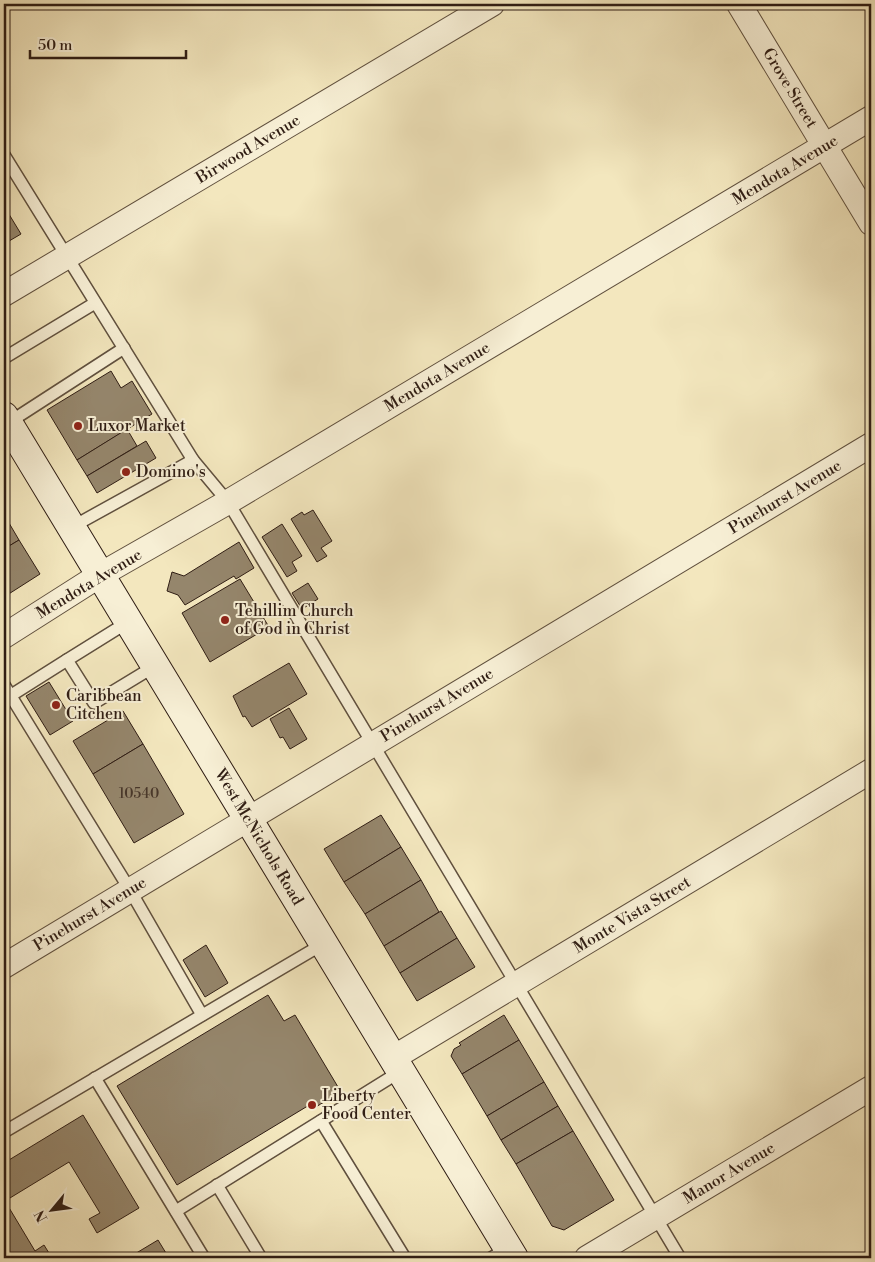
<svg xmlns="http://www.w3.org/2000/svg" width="875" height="1262" viewBox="0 0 875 1262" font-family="'Libre Bodoni',serif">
<rect width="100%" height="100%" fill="#f3e7be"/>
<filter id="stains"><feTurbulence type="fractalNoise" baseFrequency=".004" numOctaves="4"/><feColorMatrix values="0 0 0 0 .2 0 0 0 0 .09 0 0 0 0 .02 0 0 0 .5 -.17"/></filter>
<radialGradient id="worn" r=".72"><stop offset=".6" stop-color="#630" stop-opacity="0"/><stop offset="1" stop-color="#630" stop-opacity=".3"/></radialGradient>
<!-- building -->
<g fill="#95866c" stroke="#2f1d14">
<polygon points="4,206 21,234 4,244"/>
<polygon points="111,371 121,388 132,381 152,414 77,460 47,410"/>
<polygon points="127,429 137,446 87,476 77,460"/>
<polygon points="146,441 156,458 97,493 87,476"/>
<polygon points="313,510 332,541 321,548 327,556 317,562 291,519 302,512 304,515"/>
<polygon points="9,523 19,540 4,549 4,526"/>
<polygon points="282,524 302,556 292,562 297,571 287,577 262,537"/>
<polygon points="19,540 40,574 4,597 4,549"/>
<polygon points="239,542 254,568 236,579 234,576 185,605 178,595 167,591 172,572 184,576"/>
<polygon points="240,579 269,627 210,662 182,613"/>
<polygon points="308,583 318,599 302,609 292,593"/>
<polygon points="289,663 307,694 252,727 245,716 243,717 233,696"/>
<polygon points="49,682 73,721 50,735 26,696"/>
<polygon points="289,708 307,739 290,749 283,737 280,738 270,719"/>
<polygon points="123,711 143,744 93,774 73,741"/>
<polygon points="143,744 184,814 134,843 93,774"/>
<polygon points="381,815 401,847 344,882 324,849"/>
<polygon points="401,847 421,880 365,914 344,882"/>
<polygon points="421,880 439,912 384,946 365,914"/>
<polygon points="441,911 457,938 400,973 384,946"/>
<polygon points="457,938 475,967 417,1001 400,973"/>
<polygon points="206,945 228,983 205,997 183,960"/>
<polygon points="268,995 284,1021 295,1015 341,1092 314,1108 311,1104 177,1185 117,1086"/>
<polygon points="504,1015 519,1040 462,1074 451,1056 454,1049 461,1045 459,1043"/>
<polygon points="519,1040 544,1082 487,1116 462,1074"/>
<polygon points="544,1082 558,1106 501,1140 487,1116"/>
<polygon points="558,1106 573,1131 516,1164 501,1140"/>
<polygon points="83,1115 139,1208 97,1233 89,1219 100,1213 69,1162 5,1201 35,1251 44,1245 52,1258 4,1258 4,1163"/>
<polygon points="573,1131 614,1200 564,1230 552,1226 516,1164"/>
<polygon points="158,1240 169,1258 128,1258"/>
</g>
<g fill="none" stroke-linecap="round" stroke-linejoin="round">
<defs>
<g id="service">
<polyline points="4,155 193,460 228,502 680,1258"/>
<polyline points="4,358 95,303"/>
<polyline points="8,423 124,348"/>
<polyline points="72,527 193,460"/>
<polyline points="128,622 67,660 94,703 155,666"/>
<polyline points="4,685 130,890 202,1015"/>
<polyline points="10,696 67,660"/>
<polyline points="95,1078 204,1258"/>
<polyline points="321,1121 405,1258"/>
<polyline points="4,1132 323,944"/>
<polyline points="217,1185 261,1258"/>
<polyline points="176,1211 401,1071"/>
<polyline points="491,1258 508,1248"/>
</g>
<g id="minor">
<polyline points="739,4 871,223"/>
<polyline points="4,294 492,4"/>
<polyline points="4,636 100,575 228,502 871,118"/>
<polyline points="4,966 871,445"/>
<polyline points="393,1058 871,771"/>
<polyline points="587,1258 871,1088"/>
</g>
<polyline id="secondary" points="4,416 514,1258"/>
</defs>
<!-- service casing -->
<use href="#service" stroke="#60503e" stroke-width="14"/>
<!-- minor casing -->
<use href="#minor" stroke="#60503e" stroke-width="26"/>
<!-- secondary casing -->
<use href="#secondary" stroke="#2f1d14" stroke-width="30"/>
<!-- service -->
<use href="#service" stroke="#f7efd5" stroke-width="11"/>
<!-- minor -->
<use href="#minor" stroke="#f7efd5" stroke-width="24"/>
<!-- secondary -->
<use href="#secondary" stroke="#f7efd5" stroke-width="28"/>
</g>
<!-- markers -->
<g fill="#8f2418" stroke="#f7efd5" stroke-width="2">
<circle cx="78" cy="426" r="5"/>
<circle cx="126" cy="472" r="5"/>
<circle cx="225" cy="620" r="5"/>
<circle cx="56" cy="705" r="5"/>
<circle cx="312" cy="1105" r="5"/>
</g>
<g text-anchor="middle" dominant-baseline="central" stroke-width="4" stroke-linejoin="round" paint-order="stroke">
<!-- number labels -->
<g font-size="14" fill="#48372a">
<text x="139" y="794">10540</text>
</g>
<!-- street labels -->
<g font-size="16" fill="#2f1d14" stroke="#f7efd5">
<text transform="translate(790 88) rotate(59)">Grove Street</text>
<text transform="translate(248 149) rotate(-31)">Birwood Avenue</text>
<text transform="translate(785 170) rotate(-31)">Mendota Avenue</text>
<text transform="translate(437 377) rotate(-31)">Mendota Avenue</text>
<text transform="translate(785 497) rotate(-31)">Pinehurst Avenue</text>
<text transform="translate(89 584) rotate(-31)">Mendota Avenue</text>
<text transform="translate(437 705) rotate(-31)">Pinehurst Avenue</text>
<text transform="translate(259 837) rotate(59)">West McNichols Road</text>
<text transform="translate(90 914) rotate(-31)">Pinehurst Avenue</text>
<text transform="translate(632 915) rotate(-31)">Monte Vista Street</text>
<text transform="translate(729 1173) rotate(-31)">Manor Avenue</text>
</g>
<!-- poi labels -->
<g font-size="16" fill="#2f1d14" stroke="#f7efd5" text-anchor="start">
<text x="88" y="426">Luxor Market</text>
<text x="136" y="472">Domino's</text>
<text x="235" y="611">Tehillim Church<tspan x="235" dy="18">of God in Christ</tspan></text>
<text x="66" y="696">Caribbean<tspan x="66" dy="18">Citchen</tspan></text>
<text x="322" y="1096">Liberty<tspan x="322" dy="18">Food Center</tspan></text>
</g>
</g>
<!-- margin -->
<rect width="875" height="1262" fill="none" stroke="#f3e7be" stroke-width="20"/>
<rect x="5" y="5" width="865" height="1252" fill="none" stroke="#2f1d14" stroke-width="2.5"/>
<rect x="10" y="10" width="855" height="1242" fill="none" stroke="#2f1d14"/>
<!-- north arrow -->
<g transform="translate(52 1210) rotate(241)" stroke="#f7efd5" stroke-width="4" paint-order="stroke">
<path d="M0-4L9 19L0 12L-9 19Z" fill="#2f1d14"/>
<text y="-8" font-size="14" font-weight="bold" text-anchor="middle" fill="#2f1d14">N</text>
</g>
<!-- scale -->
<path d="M30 50v8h156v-8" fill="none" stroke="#2f1d14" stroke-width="2.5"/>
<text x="38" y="50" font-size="15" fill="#2f1d14" stroke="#f7efd5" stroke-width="4" paint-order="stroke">50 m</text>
<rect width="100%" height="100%" filter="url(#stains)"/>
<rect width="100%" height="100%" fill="url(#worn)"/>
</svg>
